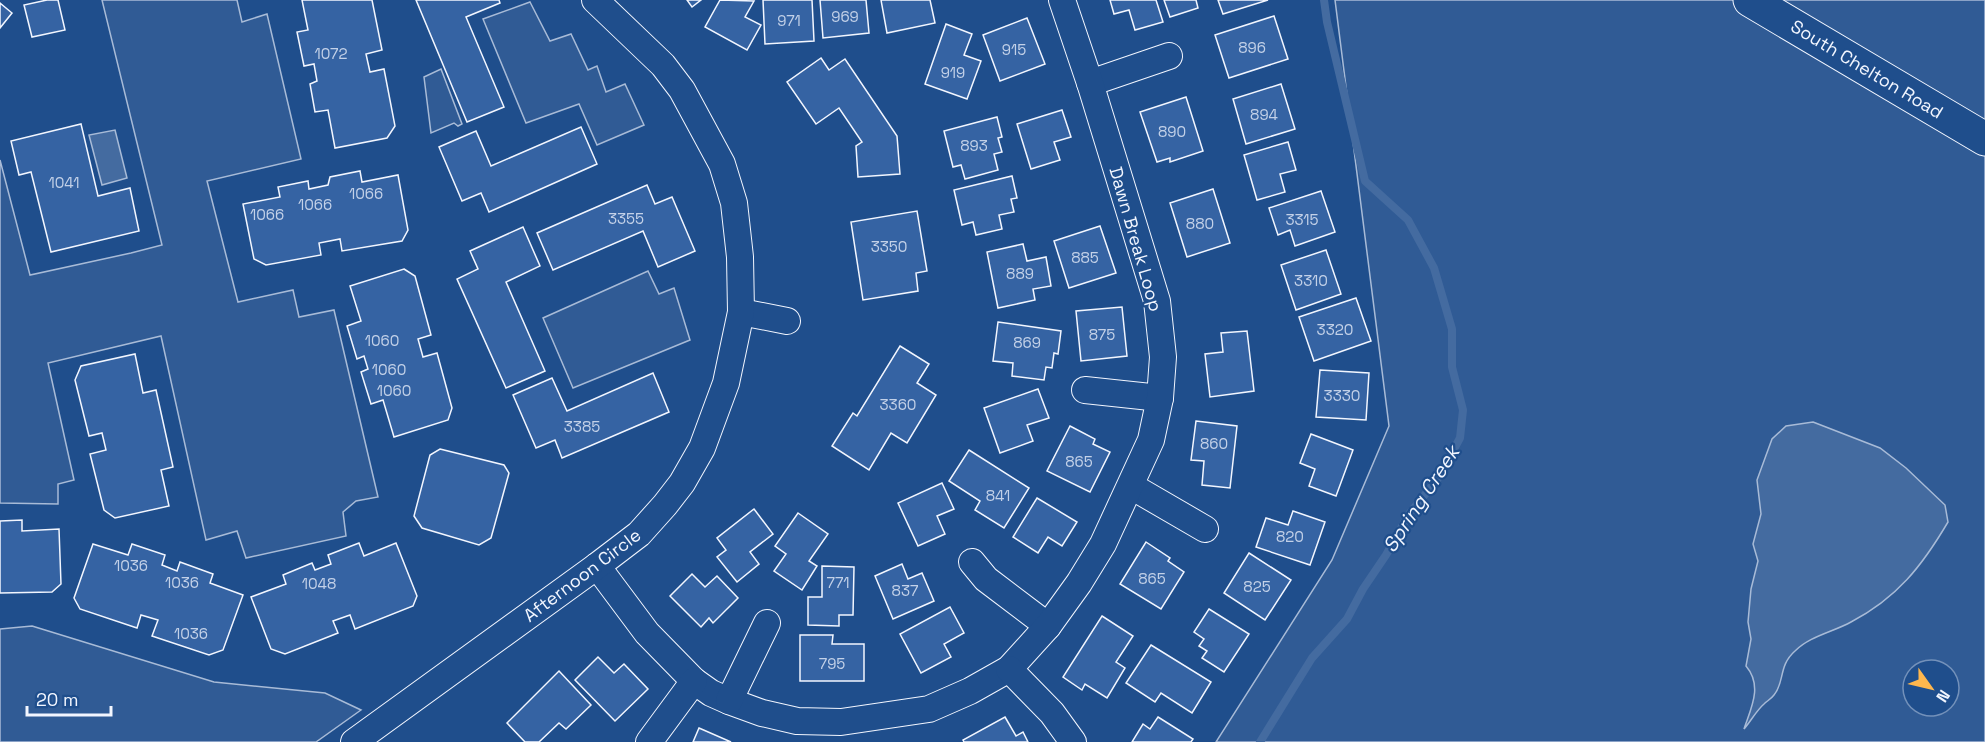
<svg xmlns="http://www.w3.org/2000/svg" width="1985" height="742" viewBox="0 0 1985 742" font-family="'Space Grotesk',sans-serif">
<rect width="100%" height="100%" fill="#1f4e8c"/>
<!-- built -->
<g fill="#305b95" stroke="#a8bbd7" stroke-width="1.5" fill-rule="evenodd">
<polygon points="102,0 237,0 242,22 267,14 301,159 207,181 238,302 293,290 299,317 334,310 378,497 356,501 343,512 346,536 246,558 237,531 206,540 161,336 48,363 74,480 58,484 58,504 0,503 0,160 30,275 131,253 162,245"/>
<path d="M1335,0H1985V742H1216L1332,560L1389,426ZM1913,670H1949V706H1913Z"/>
<polygon points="530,2 550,41 571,34 588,70 597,66 606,92 625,84 644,125 597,145 579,104 526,123 483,19"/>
<polygon points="441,69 462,124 458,126 454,123 431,133 424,77"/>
<polygon points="648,271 659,294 674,288 690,340 573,388 543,318"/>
<polygon points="32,626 214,682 325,693 361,710 316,742 0,742 0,629"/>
</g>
<!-- water -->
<g fill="#446ba0" stroke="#a8bbd7" stroke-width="1.5">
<polygon points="115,130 127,178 102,185 89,135"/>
<path d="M1813,422L1880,448L1906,468L1945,505L1948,522C1922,566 1897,598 1851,622C1833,632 1810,636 1795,651C1778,666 1785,682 1774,695C1771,699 1767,701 1764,704C1756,711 1751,721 1744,729C1751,708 1763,686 1746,666L1751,639L1748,622L1751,589L1758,561L1753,544L1761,514L1757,480L1772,439L1786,426Z"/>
</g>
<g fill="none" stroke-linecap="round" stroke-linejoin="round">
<!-- stream -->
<polyline stroke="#446ba0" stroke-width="8" points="1260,742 1312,658 1347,619 1363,589 1386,555 1409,514 1437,480 1460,438 1463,410 1452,367 1452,329 1434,268 1408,220 1365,181 1327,22 1324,0"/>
</g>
<!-- building -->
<g fill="#3563a3" stroke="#f2f6ff" stroke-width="1.5">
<polygon points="47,0 58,0 65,30 32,37 24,5"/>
<polygon points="302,0 372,0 382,50 366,54 370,72 384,69 395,126 387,138 335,148 328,110 315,112 310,84 317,81 314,64 304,66 297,32 308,30"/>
<polygon points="416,0 499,0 500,3 466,17 504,107 467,122"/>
<polygon points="687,0 701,0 692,7"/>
<polygon points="720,0 754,1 745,17 761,25 747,50 705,27"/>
<polygon points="763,0 812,0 814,41 765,44"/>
<polygon points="820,0 866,0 869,33 823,38"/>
<polygon points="881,0 930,0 935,23 887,33"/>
<polygon points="1110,0 1156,0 1163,22 1135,30 1129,10 1114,14"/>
<polygon points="1164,0 1196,0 1198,8 1170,17"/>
<polygon points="1218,0 1268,0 1223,14"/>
<polygon points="0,3 12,13 0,28"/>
<polygon points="1274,16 1288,59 1229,78 1215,35"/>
<polygon points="1027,18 1045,64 1000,81 983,35"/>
<polygon points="946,24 972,34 964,55 981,61 967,99 925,84"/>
<polygon points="821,58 829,70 845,59 897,136 900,174 858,177 856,146 862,142 839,108 816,124 787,82"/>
<polygon points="1281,84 1295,129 1246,144 1233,99"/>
<polygon points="1186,97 1203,151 1170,162 1170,158 1157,162 1140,112"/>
<polygon points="1062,110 1071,137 1054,142 1060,160 1031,169 1017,124"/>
<polygon points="997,117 1002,137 998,138 1002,152 994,154 998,170 965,179 961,165 953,167 944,131"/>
<polygon points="81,124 98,196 130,188 139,231 51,252 31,172 19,175 11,141"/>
<polygon points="581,127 597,164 489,212 481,193 462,201 439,147 476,131 491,166"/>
<polygon points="1288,142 1296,170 1280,174 1285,192 1257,200 1244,155"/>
<polygon points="360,171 362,182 398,175 408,230 402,241 342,251 340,239 319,243 321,255 266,265 254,259 243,204 280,197 278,187 308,181 309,189 328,185 330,177"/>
<polygon points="1012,176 1017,198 1011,199 1014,212 999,215 1002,229 976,235 973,222 962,225 954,190"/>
<polygon points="647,185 655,204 672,197 695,251 658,267 643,231 553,270 537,233"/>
<polygon points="1213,189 1230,243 1187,257 1170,203"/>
<polygon points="1321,191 1335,232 1295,246 1290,230 1278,235 1269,208"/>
<polygon points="917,211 927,271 916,273 918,291 863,300 851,222"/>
<polygon points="1100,226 1116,273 1069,288 1054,241"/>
<polygon points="523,227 540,266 506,282 545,371 506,388 457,279 478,269 470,251"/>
<polygon points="1023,244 1027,261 1046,257 1051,286 1033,289 1035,300 998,308 987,252"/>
<polygon points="1326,250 1341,294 1296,310 1281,265"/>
<polygon points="404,269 415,276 431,335 418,339 423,357 437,353 452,408 448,420 394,437 383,400 371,404 361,372 368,369 364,356 357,359 347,326 361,321 350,286"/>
<polygon points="1356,298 1371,341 1314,361 1299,317"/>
<polygon points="1122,307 1127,356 1081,361 1076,311"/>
<polygon points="998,322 1061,331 1058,354 1054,353 1052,368 1046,367 1044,380 1012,376 1013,363 993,361"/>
<polygon points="1247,331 1254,391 1210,397 1205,354 1223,352 1221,333"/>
<polygon points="900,346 929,364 917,383 936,395 907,443 891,433 869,470 832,446 853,413 857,416"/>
<polygon points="135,354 143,393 156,390 173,467 161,470 169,506 115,518 104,510 90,454 106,450 102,433 89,436 75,380 81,366"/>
<polygon points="1320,370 1369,373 1366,420 1316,417"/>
<polygon points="653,373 669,412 562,458 555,440 536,448 513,395 552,378 567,411"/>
<polygon points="1038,389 1049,418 1027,425 1033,441 1000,453 984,408"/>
<polygon points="1196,421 1237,426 1230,488 1202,485 1204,461 1191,460"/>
<polygon points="1070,426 1095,439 1093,444 1110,452 1090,492 1047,471"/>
<polygon points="1311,434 1353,450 1336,496 1309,486 1315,469 1300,463"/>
<polygon points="440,449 504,465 509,473 491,538 479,545 422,528 414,516 430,455"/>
<polygon points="969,450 1029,488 1004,528 975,510 980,501 949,481"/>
<polygon points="942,483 954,509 937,516 945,534 918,546 898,503"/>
<polygon points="1037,498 1077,522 1062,546 1048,537 1038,553 1013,537"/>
<polygon points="754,509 773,534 750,552 759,564 737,582 717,557 726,550 717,538"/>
<polygon points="1293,511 1325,522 1310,565 1256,547 1266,518 1288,525"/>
<polygon points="798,513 828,534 809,561 817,566 802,590 774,571 786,554 775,546"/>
<polygon points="22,520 22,531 59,529 61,584 52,592 0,593 0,521"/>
<polygon points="1146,542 1170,558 1168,561 1184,572 1161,609 1120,584"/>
<polygon points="359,543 364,556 396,543 417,596 413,606 355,629 350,615 333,621 338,633 285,654 271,649 251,597 286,584 283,575 312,563 315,570 331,564 328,555"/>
<polygon points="93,544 128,555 132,544 165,555 162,565 177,571 180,562 213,574 210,583 243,595 223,650 209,655 152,636 158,620 141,615 137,628 80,609 74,598"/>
<polygon points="1249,553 1291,580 1265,620 1224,593"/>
<polygon points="902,564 908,579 922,573 934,601 893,619 875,576"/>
<polygon points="822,566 854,567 853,615 839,615 839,626 808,625 808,597 822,597"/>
<polygon points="692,574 705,587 717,576 738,598 713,623 709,618 701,627 670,596"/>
<polygon points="950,607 964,633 944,644 951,657 921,673 900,634"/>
<polygon points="1209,609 1249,634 1224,672 1202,658 1207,651 1199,646 1204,639 1194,632"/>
<polygon points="1102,616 1133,636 1116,662 1125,668 1107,698 1085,684 1082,690 1063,677"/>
<polygon points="800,635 833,635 832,644 864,644 864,681 800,681"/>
<polygon points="1151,645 1211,682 1192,713 1161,693 1155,702 1126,683"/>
<polygon points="598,657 614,673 624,664 648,689 615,721 575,680"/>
<polygon points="559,671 591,705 566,729 559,723 539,742 525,742 507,723"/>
<polygon points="1005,717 1016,736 1023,732 1028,742 964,742 963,740"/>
<polygon points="1158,717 1193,739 1191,742 1132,742 1143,724 1150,729"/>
<polygon points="699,728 731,742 693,742"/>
</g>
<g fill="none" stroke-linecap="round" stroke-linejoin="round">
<defs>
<g id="minor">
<polyline points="1090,83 1169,56"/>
<polyline points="741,312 787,321"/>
<polyline points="1085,390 1160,398"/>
<polyline points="1131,486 1205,529"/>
<polyline points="972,562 986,579 1048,626"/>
<polyline points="597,566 647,633 694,681 711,693 729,701 762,713 797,721 841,722 929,709 970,691 1009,669 1048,626 1079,583 1103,544 1151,440 1160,398 1163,357 1157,301 1090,83 1062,0"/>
<polyline points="1009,669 1052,713 1073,742"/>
<polyline points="729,701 767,623"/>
<polyline points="354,742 597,566 639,534 665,505 682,483 702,448 726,383 741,312 740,257 734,203 722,164 682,90 663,65 595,0"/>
<polyline points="649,742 694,681"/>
</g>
<polyline id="secondary" points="1750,0 1985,139"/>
</defs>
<!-- minor casing -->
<use href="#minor" stroke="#f2f6ff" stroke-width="28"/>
<!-- secondary casing -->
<use href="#secondary" stroke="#f2f6ff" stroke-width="35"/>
<!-- minor -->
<use href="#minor" stroke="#1f4e8c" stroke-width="26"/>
<!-- secondary -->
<use href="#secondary" stroke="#1f4e8c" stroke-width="33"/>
</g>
<g text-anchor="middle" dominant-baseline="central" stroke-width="4.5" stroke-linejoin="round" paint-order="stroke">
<!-- number labels -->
<g font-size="15" fill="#c3d1e8">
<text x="845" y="16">969</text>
<text x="789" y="20">971</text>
<text x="1252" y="47">896</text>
<text x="1014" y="49">915</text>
<text x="331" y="53">1072</text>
<text x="953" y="72">919</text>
<text x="1264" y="114">894</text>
<text x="1172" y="131">890</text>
<text x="974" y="145">893</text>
<text x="64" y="182">1041</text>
<text x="366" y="193">1066</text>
<text x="315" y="204">1066</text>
<text x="267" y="214">1066</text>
<text x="626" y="218">3355</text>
<text x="1302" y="219">3315</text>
<text x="1200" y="223">880</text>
<text x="889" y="246">3350</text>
<text x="1085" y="257">885</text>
<text x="1020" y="273">889</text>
<text x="1311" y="280">3310</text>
<text x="1335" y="329">3320</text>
<text x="1102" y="334">875</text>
<text x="382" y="340">1060</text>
<text x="1027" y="342">869</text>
<text x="389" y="369">1060</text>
<text x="394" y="390">1060</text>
<text x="1342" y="395">3330</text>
<text x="898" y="404">3360</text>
<text x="582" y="426">3385</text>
<text x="1214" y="443">860</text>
<text x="1079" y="461">865</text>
<text x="998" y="495">841</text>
<text x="1290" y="536">820</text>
<text x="131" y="565">1036</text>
<text x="1152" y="578">865</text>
<text x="182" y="582">1036</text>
<text x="838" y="582">771</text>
<text x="319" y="583">1048</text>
<text x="1257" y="586">825</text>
<text x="905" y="590">837</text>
<text x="191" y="633">1036</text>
<text x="832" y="663">795</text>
</g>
<!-- street labels -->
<g font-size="18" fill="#f2f6ff" stroke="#1f4e8c">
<text transform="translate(1867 69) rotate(31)">South Chelton Road</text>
<text transform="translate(1136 239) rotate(74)">Dawn Break Loop</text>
<text transform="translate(582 575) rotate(-37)">Afternoon Circle</text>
</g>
<!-- water labels -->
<g font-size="20" font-style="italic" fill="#f2f6ff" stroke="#1f4e8c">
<text transform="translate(1421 499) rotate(-57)">Spring Creek</text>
</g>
</g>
<!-- north arrow -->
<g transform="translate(1931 688) rotate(124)"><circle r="28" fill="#1f4e8c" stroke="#7391ba" stroke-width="1.5"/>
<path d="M0-4.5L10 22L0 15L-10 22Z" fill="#ffb74d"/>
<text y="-9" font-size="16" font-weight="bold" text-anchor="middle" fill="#f2f6ff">N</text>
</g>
<!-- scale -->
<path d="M27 706v9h84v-9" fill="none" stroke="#f2f6ff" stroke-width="3"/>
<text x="36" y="706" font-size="18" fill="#f2f6ff" stroke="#1f4e8c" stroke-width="4.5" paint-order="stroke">20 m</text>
</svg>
